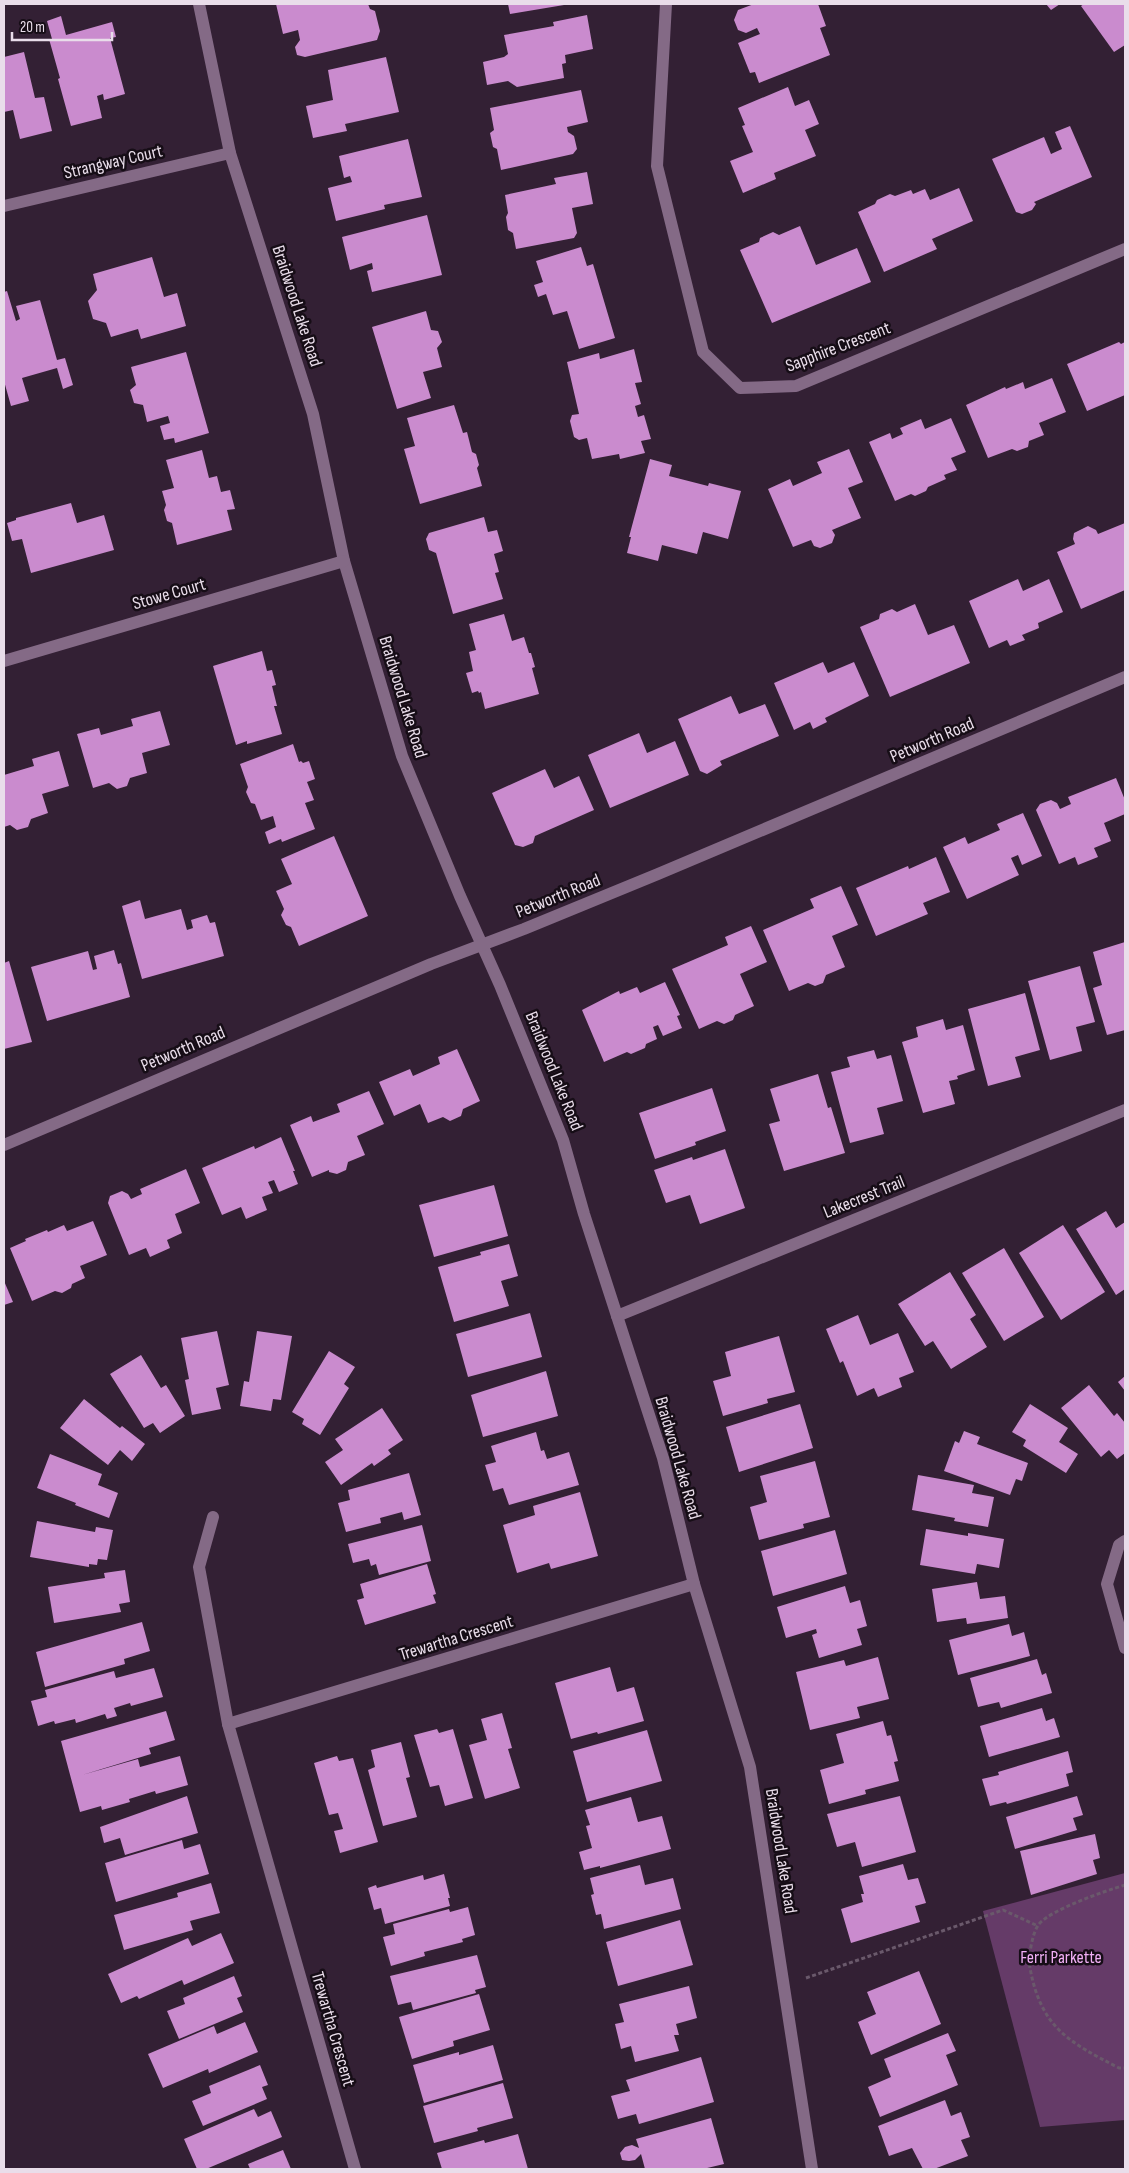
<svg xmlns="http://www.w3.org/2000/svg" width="1129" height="2173" viewBox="0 0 1129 2173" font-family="'Sofia Sans Condensed',sans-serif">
<rect width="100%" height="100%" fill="#332034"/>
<!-- green -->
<polygon fill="#653b68" points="1125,1873 1125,2120 1040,2127 983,1911"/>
<!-- building -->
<g fill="#ca8bce">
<polygon points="276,4 368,4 370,9 375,11 380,31 377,40 305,57 297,55 295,47 300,40 298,30 283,34"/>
<polygon points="508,4 564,4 564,5 510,14"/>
<polygon points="754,4 818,4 826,26 820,28 830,55 759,83 755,72 750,73 738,43 760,34 757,28 746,33 738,30 734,20 738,10"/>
<polygon points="1046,4 1060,4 1051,10"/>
<polygon points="1084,4 1125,4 1125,45 1114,52 1081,6"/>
<polygon points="587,15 593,49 565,55 566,63 562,64 564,78 517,87 508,81 487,85 483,62 504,57 508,54 504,35 554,26 553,22"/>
<polygon points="61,16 66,35 112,22 116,37 110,38 125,94 104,100 103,94 97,96 102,118 71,126 58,79 60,78 49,39 52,39 47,21"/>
<polygon points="24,52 35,98 44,97 52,131 20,139 13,110 4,112 4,57"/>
<polygon points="386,57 399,112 345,124 347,131 313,138 306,106 333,100 328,70"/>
<polygon points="788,87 795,106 809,100 819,124 805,130 816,156 774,173 776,179 743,193 730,161 753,152 742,126 745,125 738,108"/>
<polygon points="581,90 588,122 567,127 568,132 574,136 577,149 573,154 501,170 497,149 493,147 490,133 494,130 490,108"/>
<polygon points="1070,126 1092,177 1034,202 1036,204 1032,210 1022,214 1016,212 992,159 1044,137 1051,154 1062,149 1055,132"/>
<polygon points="408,139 422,197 384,205 385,209 336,221 328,188 352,182 350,176 344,178 339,156"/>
<polygon points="587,172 593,204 572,208 577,233 574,238 516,249 513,233 508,230 506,217 508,213 505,195 556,184 554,178"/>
<polygon points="959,188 973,221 932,239 937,249 884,272 858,212 875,204 877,200 890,194 895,196 911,190 913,194 925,189 930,200"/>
<polygon points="427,215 442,275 372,292 367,271 373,269 372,263 350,270 342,237"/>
<polygon points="800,226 816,265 857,248 871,282 772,323 740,250 759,242 760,238 773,232 779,235"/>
<polygon points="581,247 587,266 593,264 615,338 579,349 567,311 553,315 546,294 538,297 534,285 543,282 536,261"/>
<polygon points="152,257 164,297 177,293 186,326 141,339 138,329 111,337 106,323 93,319 88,301 97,290 93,274"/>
<polygon points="7,291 16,321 20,319 16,306 40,300 57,360 65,358 73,385 63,389 57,368 22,378 29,401 11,406 4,381 4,292"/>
<polygon points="426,311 431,330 438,331 442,342 437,348 442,367 423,372 431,398 397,409 372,327"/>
<polygon points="1119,342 1121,344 1125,342 1125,395 1087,411 1067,364"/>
<polygon points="634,349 642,382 635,383 641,404 635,406 638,417 644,415 651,439 641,441 645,453 620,459 619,454 592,459 587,438 579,440 574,437 570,421 572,415 579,414 567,362 599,353 600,359"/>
<polygon points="186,352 209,433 175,443 174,438 164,440 160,426 170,423 168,416 147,422 143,405 134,403 130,390 136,385 131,367"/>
<polygon points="1052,378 1066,412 1039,423 1044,435 1029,441 1028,447 1017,451 1012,449 988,458 966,405 1005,387 1006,389 1023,382 1025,389"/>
<polygon points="454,405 463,433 467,432 472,452 476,454 479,465 477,468 482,486 420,504 404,449 415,446 407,418"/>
<polygon points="951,418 966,452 951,458 957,470 944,475 946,479 928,487 926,491 915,496 911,494 895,501 869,442 890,433 892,439 903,434 900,428 921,419 925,429"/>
<polygon points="849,449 863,482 848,488 861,518 832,530 835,535 832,543 820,548 814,546 811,540 793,547 768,489 790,479 793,486 822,473 817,462"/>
<polygon points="202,450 209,478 217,476 221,492 230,490 235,509 227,510 232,530 177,545 172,523 167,521 164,510 166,505 162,491 174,488 166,460"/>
<polygon points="650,459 672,465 669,476 708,486 709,483 741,491 728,539 703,532 697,554 662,545 658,561 627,553 631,537 629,537"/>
<polygon points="71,503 77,523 104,515 114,550 31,573 22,539 12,541 7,523 16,520 16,518"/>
<polygon points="484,517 488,532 497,530 503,551 494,554 499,572 495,573 503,599 453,614 436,553 429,550 426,539 429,533"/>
<polygon points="1125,523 1125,590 1081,609 1057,552 1075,544 1073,539 1074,533 1088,526 1096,530 1098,534"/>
<polygon points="1018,579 1023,591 1049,579 1063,612 1038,623 1039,628 1022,635 1025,640 1010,646 1007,640 989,648 969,601"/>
<polygon points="915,604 928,635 954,625 970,663 890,697 860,627 879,619 880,614 892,609 897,612"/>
<polygon points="504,614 512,641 524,637 529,653 531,653 535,667 532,668 539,694 485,709 481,692 479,693 478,691 472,693 466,673 473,671 469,652 476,650 469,624"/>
<polygon points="262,651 267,671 272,670 276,685 272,686 277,706 274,706 282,734 247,744 247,741 236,745 213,666"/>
<polygon points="823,662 828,673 854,662 869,696 825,718 827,722 813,729 810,722 794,730 774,683"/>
<polygon points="731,696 739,714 765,704 779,736 720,761 722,765 707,774 700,771 678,719"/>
<polygon points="160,711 170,745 142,753 147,773 130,778 127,786 117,789 109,783 93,788 77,734 99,728 101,735 133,726 131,719"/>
<polygon points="639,733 647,753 675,741 689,775 610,808 588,755"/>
<polygon points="293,744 299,762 301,761 303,763 309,761 315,779 307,782 314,800 305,803 315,829 282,842 281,839 269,844 265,832 276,827 273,816 261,820 255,804 251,803 246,792 248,787 240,764"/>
<polygon points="59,751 69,786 42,794 48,813 31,819 28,827 17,830 10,825 4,827 4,775 34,766 32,759"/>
<polygon points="545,769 554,788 579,776 594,810 535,836 533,843 523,847 515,845 492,793"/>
<polygon points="1116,778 1125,800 1125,814 1104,823 1111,841 1094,848 1098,857 1078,865 1075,857 1059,864 1036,810 1040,804 1051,800 1057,803 1060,809 1071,804 1068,797"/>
<polygon points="1023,813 1042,856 1022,865 1018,855 1011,858 1019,875 967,899 943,847 965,837 968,844 1000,830 997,824"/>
<polygon points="334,836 368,916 299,946 291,927 286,925 281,915 284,909 276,891 292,884 281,859"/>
<polygon points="936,857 950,892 923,903 928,914 876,936 856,888 908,866 909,869"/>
<polygon points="841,886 858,925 832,936 845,967 826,975 823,983 815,986 808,983 789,991 763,930 814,908 810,899"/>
<polygon points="140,900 145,919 181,909 187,930 193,928 191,920 207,915 210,923 215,922 224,956 142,979 122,906"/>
<polygon points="751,926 767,962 740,974 754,1006 735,1015 733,1020 724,1024 717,1021 699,1029 672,969 728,945 725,937"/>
<polygon points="1125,942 1125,1030 1107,1035 1093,988 1102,985 1093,952"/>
<polygon points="114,950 118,964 121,963 130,997 47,1021 31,967 88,951 93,970 97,969 94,956"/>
<polygon points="9,961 32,1042 4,1049 4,963"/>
<polygon points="1080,966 1095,1022 1076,1027 1082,1051 1050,1060 1028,981"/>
<polygon points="665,982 680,1015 677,1016 682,1028 663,1036 658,1025 653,1027 657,1039 646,1044 645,1048 631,1054 627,1052 604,1062 582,1010 619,991 620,994 637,987 640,993"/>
<polygon points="1025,993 1040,1050 1015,1057 1021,1077 988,1086 968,1009"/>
<polygon points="943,1019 946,1030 963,1025 975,1070 957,1076 958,1079 949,1081 955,1104 923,1113 902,1042 918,1037 916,1027"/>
<polygon points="457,1049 480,1101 463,1109 461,1116 450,1121 443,1117 428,1123 420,1104 394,1116 379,1082 410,1069 413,1076 440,1064 438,1057"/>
<polygon points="874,1050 877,1059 891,1055 903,1101 877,1108 884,1134 850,1143 831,1072 850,1067 847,1057"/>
<polygon points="818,1074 828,1108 831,1107 845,1153 784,1171 769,1124 780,1121 770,1089"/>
<polygon points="712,1088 726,1131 695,1142 696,1145 655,1159 639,1113"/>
<polygon points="369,1091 384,1124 357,1136 365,1155 348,1162 346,1170 337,1174 329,1172 329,1170 312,1177 290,1125 311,1116 313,1122 340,1112 337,1104"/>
<polygon points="281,1137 295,1171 293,1171 298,1184 279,1192 274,1180 268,1182 273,1193 262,1197 267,1210 246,1219 241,1207 222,1215 202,1168 254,1146 255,1149"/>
<polygon points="725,1149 745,1208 700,1224 690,1195 666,1203 654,1170 692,1157 693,1160"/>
<polygon points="186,1169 200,1203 175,1214 182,1233 167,1240 170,1248 150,1257 146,1248 129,1255 108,1203 110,1196 122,1191 128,1194 131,1199 142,1194 140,1189"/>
<polygon points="494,1185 508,1236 434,1257 419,1205"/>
<polygon points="1106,1211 1116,1228 1125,1222 1125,1289 1116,1295 1076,1229"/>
<polygon points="93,1221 107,1255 80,1266 85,1278 72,1284 71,1288 62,1293 55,1291 32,1301 10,1248 26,1241 25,1239 47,1230 48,1232 64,1225 67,1231"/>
<polygon points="1063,1225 1105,1292 1061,1320 1019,1253"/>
<polygon points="509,1244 518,1276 501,1281 509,1306 454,1322 438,1267 481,1255 480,1252"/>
<polygon points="1004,1248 1044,1317 1004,1341 962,1273"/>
<polygon points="950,1272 976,1315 970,1319 987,1347 951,1369 933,1341 925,1346 898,1304"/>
<polygon points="4,1281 13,1302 4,1305"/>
<polygon points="530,1313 542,1357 468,1377 456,1334"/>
<polygon points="858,1315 870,1345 898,1333 914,1372 899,1378 902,1387 878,1397 874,1388 857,1396 843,1361 840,1363 826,1329"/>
<polygon points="217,1331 229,1385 216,1388 221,1409 192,1415 185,1380 189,1379 181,1338"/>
<polygon points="257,1331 292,1336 281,1400 273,1399 271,1411 240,1406 244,1381 249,1382"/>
<polygon points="779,1336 795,1392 767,1399 768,1403 723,1416 713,1381 731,1376 725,1352"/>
<polygon points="329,1351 355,1367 344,1384 349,1388 320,1435 302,1424 304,1419 292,1412"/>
<polygon points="141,1355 161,1388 166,1385 185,1416 160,1433 153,1423 144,1428 110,1374"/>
<polygon points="546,1371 558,1416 483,1437 471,1395"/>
<polygon points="1125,1376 1125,1391 1118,1382"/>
<polygon points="1089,1385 1114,1416 1117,1413 1125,1423 1125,1453 1117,1459 1109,1450 1101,1457 1061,1408"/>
<polygon points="84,1399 120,1428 122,1426 145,1444 132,1461 120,1450 108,1465 60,1428"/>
<polygon points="800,1404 813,1448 739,1472 726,1427"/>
<polygon points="1030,1404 1068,1428 1059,1442 1078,1454 1066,1473 1023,1446 1026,1440 1012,1432"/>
<polygon points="382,1408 403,1440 388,1450 391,1454 374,1466 372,1463 341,1485 325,1462 343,1450 335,1439"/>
<polygon points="964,1431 980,1437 977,1444 1028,1463 1022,1481 1016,1479 1010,1495 944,1471 955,1441 959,1443"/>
<polygon points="536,1432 541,1451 544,1450 547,1459 569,1452 579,1485 509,1505 503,1488 493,1491 485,1465 496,1462 491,1446"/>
<polygon points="50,1454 102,1474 98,1485 118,1493 109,1518 75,1505 76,1503 37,1488"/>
<polygon points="815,1461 830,1517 803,1524 804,1528 759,1540 750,1507 767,1502 760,1476"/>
<polygon points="409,1473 421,1515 404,1520 402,1512 380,1518 381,1523 346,1532 338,1503 350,1500 348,1490"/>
<polygon points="918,1475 974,1485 972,1493 994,1497 988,1527 954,1521 955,1518 912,1510"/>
<polygon points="580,1492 598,1556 551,1569 549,1563 517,1573 503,1525 535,1515 533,1506"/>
<polygon points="37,1521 95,1532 96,1527 113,1530 107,1560 98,1559 97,1565 89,1564 89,1567 30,1557"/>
<polygon points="422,1525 431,1561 379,1575 376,1564 371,1566 369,1559 353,1563 348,1544"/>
<polygon points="926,1529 968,1536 968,1533 1004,1539 999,1568 977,1564 975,1574 920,1565"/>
<polygon points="835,1530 847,1574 773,1596 761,1551"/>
<polygon points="427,1564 436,1594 433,1595 436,1603 365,1625 357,1600 364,1598 360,1584"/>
<polygon points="125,1570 130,1602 119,1604 121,1612 54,1623 48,1587 105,1578 104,1573"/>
<polygon points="977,1582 980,1599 1005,1596 1008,1618 967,1624 966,1618 937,1622 932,1589"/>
<polygon points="845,1586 850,1603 860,1600 867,1626 857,1629 862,1645 819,1658 812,1635 817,1633 816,1629 786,1638 777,1607"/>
<polygon points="142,1622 150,1651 124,1659 125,1664 45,1687 36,1652"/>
<polygon points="1009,1624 1012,1636 1024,1632 1030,1656 958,1675 949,1640"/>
<polygon points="878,1657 889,1699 857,1707 860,1718 810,1730 796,1672 844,1660 846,1666"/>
<polygon points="1037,1659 1042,1675 1046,1673 1052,1693 1001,1708 999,1702 978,1707 970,1678"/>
<polygon points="610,1667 617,1692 634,1687 644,1721 598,1734 597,1732 571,1739 555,1683"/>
<polygon points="154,1668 163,1697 131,1706 130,1703 114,1708 117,1716 107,1719 105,1714 76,1723 75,1719 55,1724 54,1721 38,1726 31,1701 47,1697 45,1690 114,1671 116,1678"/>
<polygon points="1042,1708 1046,1721 1054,1718 1060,1737 989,1757 980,1726"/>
<polygon points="166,1711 175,1740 149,1748 151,1754 82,1775 138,1759 140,1767 180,1756 188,1785 156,1794 155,1791 129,1799 130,1802 102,1810 101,1806 80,1812 61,1741"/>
<polygon points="502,1713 512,1748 508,1749 520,1788 485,1799 469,1745 487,1740 481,1719"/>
<polygon points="883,1721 887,1736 891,1735 898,1761 894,1762 899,1781 865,1790 866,1794 829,1804 820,1770 844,1763 836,1734"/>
<polygon points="437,1729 439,1733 453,1729 473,1798 445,1806 439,1785 430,1787 414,1735"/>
<polygon points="647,1730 662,1781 587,1802 573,1751"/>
<polygon points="401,1742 410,1777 406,1778 417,1817 383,1826 368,1770 375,1767 371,1750"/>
<polygon points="1068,1751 1073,1772 1066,1774 1069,1786 1007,1804 1006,1802 990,1806 982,1779 999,1775 998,1772"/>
<polygon points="337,1756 339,1761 353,1758 378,1842 340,1853 334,1831 343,1829 338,1813 329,1815 314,1763"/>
<polygon points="187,1796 198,1833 125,1855 120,1838 104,1843 100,1827"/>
<polygon points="900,1796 916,1852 862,1867 855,1842 837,1847 827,1814"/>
<polygon points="1077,1796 1083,1815 1073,1818 1077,1830 1015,1849 1006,1817"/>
<polygon points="631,1797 638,1822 662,1816 671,1849 600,1868 600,1866 584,1870 579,1852 592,1848 586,1826 590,1825 585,1810"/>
<polygon points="1095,1834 1100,1858 1093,1860 1097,1874 1031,1895 1020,1851"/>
<polygon points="182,1840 184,1849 200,1844 209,1874 116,1902 105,1863"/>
<polygon points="903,1864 908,1880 918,1878 926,1903 915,1906 920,1922 851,1943 841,1909 863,1902 861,1894 864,1894 859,1876"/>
<polygon points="640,1865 645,1885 673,1878 681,1909 604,1929 601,1914 596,1915 591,1895 594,1894 590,1878"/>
<polygon points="444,1874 450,1898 448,1898 450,1906 385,1924 381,1908 374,1910 368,1888 376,1885 377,1888 423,1875 424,1880"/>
<polygon points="211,1883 220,1913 190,1921 193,1930 124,1950 114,1915 178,1897 177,1893"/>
<polygon points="468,1907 475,1935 462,1939 463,1942 424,1952 425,1956 391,1966 383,1937 395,1934 393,1924 449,1909 450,1912"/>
<polygon points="680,1920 693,1965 618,1986 606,1942"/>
<polygon points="221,1933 234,1963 184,1985 182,1980 139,1999 137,1996 121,2003 108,1974 188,1938 192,1946"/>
<polygon points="477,1955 486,1987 475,1990 476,1993 413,2010 411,2002 398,2005 390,1976"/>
<polygon points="919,1971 941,2024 871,2055 858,2022 876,2014 867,1992"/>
<polygon points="234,1976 242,1996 237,1998 243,2012 179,2039 167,2011 185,2004 183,1998"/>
<polygon points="689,1986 697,2018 676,2024 679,2035 674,2035 679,2051 635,2062 631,2046 621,2049 615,2024 624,2022 619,2004"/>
<polygon points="479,1994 490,2030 453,2041 454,2046 412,2059 399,2017"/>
<polygon points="245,2022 258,2052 209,2073 208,2069 163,2088 148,2054 214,2026 217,2034"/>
<polygon points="948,2033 956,2051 946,2055 958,2085 880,2117 868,2087 891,2077 884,2059"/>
<polygon points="493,2045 503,2080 424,2103 413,2065 459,2052 459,2055"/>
<polygon points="701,2057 714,2102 639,2124 636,2114 618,2119 611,2096 630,2091 626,2080"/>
<polygon points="260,2065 268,2085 262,2087 267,2099 203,2126 192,2101 211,2093 209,2086"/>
<polygon points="503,2083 513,2118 477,2128 478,2131 434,2143 423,2106"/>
<polygon points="945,2100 951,2116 961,2112 970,2137 961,2140 968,2156 934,2169 923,2169 912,2148 889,2156 878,2126"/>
<polygon points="254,2109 258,2117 271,2111 282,2137 206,2169 197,2169 184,2139"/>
<polygon points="711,2118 724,2164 703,2169 645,2169 641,2154 635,2160 629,2161 622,2160 620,2153 625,2147 632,2145 639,2148 636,2139"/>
<polygon points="518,2134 528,2169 442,2169 437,2153 484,2140 485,2143"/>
<polygon points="283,2150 291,2169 250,2169 248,2164"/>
</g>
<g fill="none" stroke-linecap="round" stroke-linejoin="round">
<!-- path -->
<g stroke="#6a596b" stroke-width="3" stroke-dasharray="4 2.5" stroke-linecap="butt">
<path d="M1125,1885C1105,1891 1052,1909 1039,1924C1032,1933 1028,1958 1030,1968C1041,2028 1069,2042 1119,2068H1125"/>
<polyline points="806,1978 1003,1910 1038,1926"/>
</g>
<!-- minor -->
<g stroke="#846a86" stroke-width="12">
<polyline points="199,4 230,153 313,414 344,561 402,756 460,896 500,985 563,1140 584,1214 663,1458 694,1584 750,1767 812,2169"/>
<polyline points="666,4 657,166 703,352 740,388 796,386 1125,249"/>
<polyline points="4,206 230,153"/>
<polyline points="4,661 344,561"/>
<polyline points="4,1145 431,964 524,929 658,874 1125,677"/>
<polyline points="617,1316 1125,1110"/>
<polyline points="213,1517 199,1567 228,1724 355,2169"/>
<polyline points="1125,1541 1119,1545 1107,1584 1125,1648"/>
<polyline points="228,1724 694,1584"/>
</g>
</g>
<g text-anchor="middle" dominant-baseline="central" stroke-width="5" stroke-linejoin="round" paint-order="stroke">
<!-- street labels -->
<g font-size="18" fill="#e9ddea" stroke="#160d16">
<text transform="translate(113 162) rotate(-13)">Strangway Court</text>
<text transform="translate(297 306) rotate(72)">Braidwood Lake Road</text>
<text transform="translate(838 347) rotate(-21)">Sapphire Crescent</text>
<text transform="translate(169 594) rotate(-16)">Stowe Court</text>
<text transform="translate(403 697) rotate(73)">Braidwood Lake Road</text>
<text transform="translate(932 740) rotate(-23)">Petworth Road</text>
<text transform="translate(558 896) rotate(-22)">Petworth Road</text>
<text transform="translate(183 1049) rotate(-23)">Petworth Road</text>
<text transform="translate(554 1071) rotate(68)">Braidwood Lake Road</text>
<text transform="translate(864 1197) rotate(-22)">Lakecrest Trail</text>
<text transform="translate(678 1458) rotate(74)">Braidwood Lake Road</text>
<text transform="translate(456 1638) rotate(-17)">Trewartha Crescent</text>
<text transform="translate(781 1851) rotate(81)">Braidwood Lake Road</text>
<text transform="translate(333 2029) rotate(74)">Trewartha Crescent</text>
</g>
<!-- park labels -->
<g font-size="18" fill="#f1aff5" stroke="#160d16">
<text x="1061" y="1957">Ferri Parkette</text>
</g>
</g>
<!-- border -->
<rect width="1129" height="2173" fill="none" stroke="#e9ddea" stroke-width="10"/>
<!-- scale -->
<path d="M12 32v8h100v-8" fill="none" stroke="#e9ddea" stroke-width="2.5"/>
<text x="20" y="32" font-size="15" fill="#e9ddea" stroke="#160d16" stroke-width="4" paint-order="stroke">20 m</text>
</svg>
